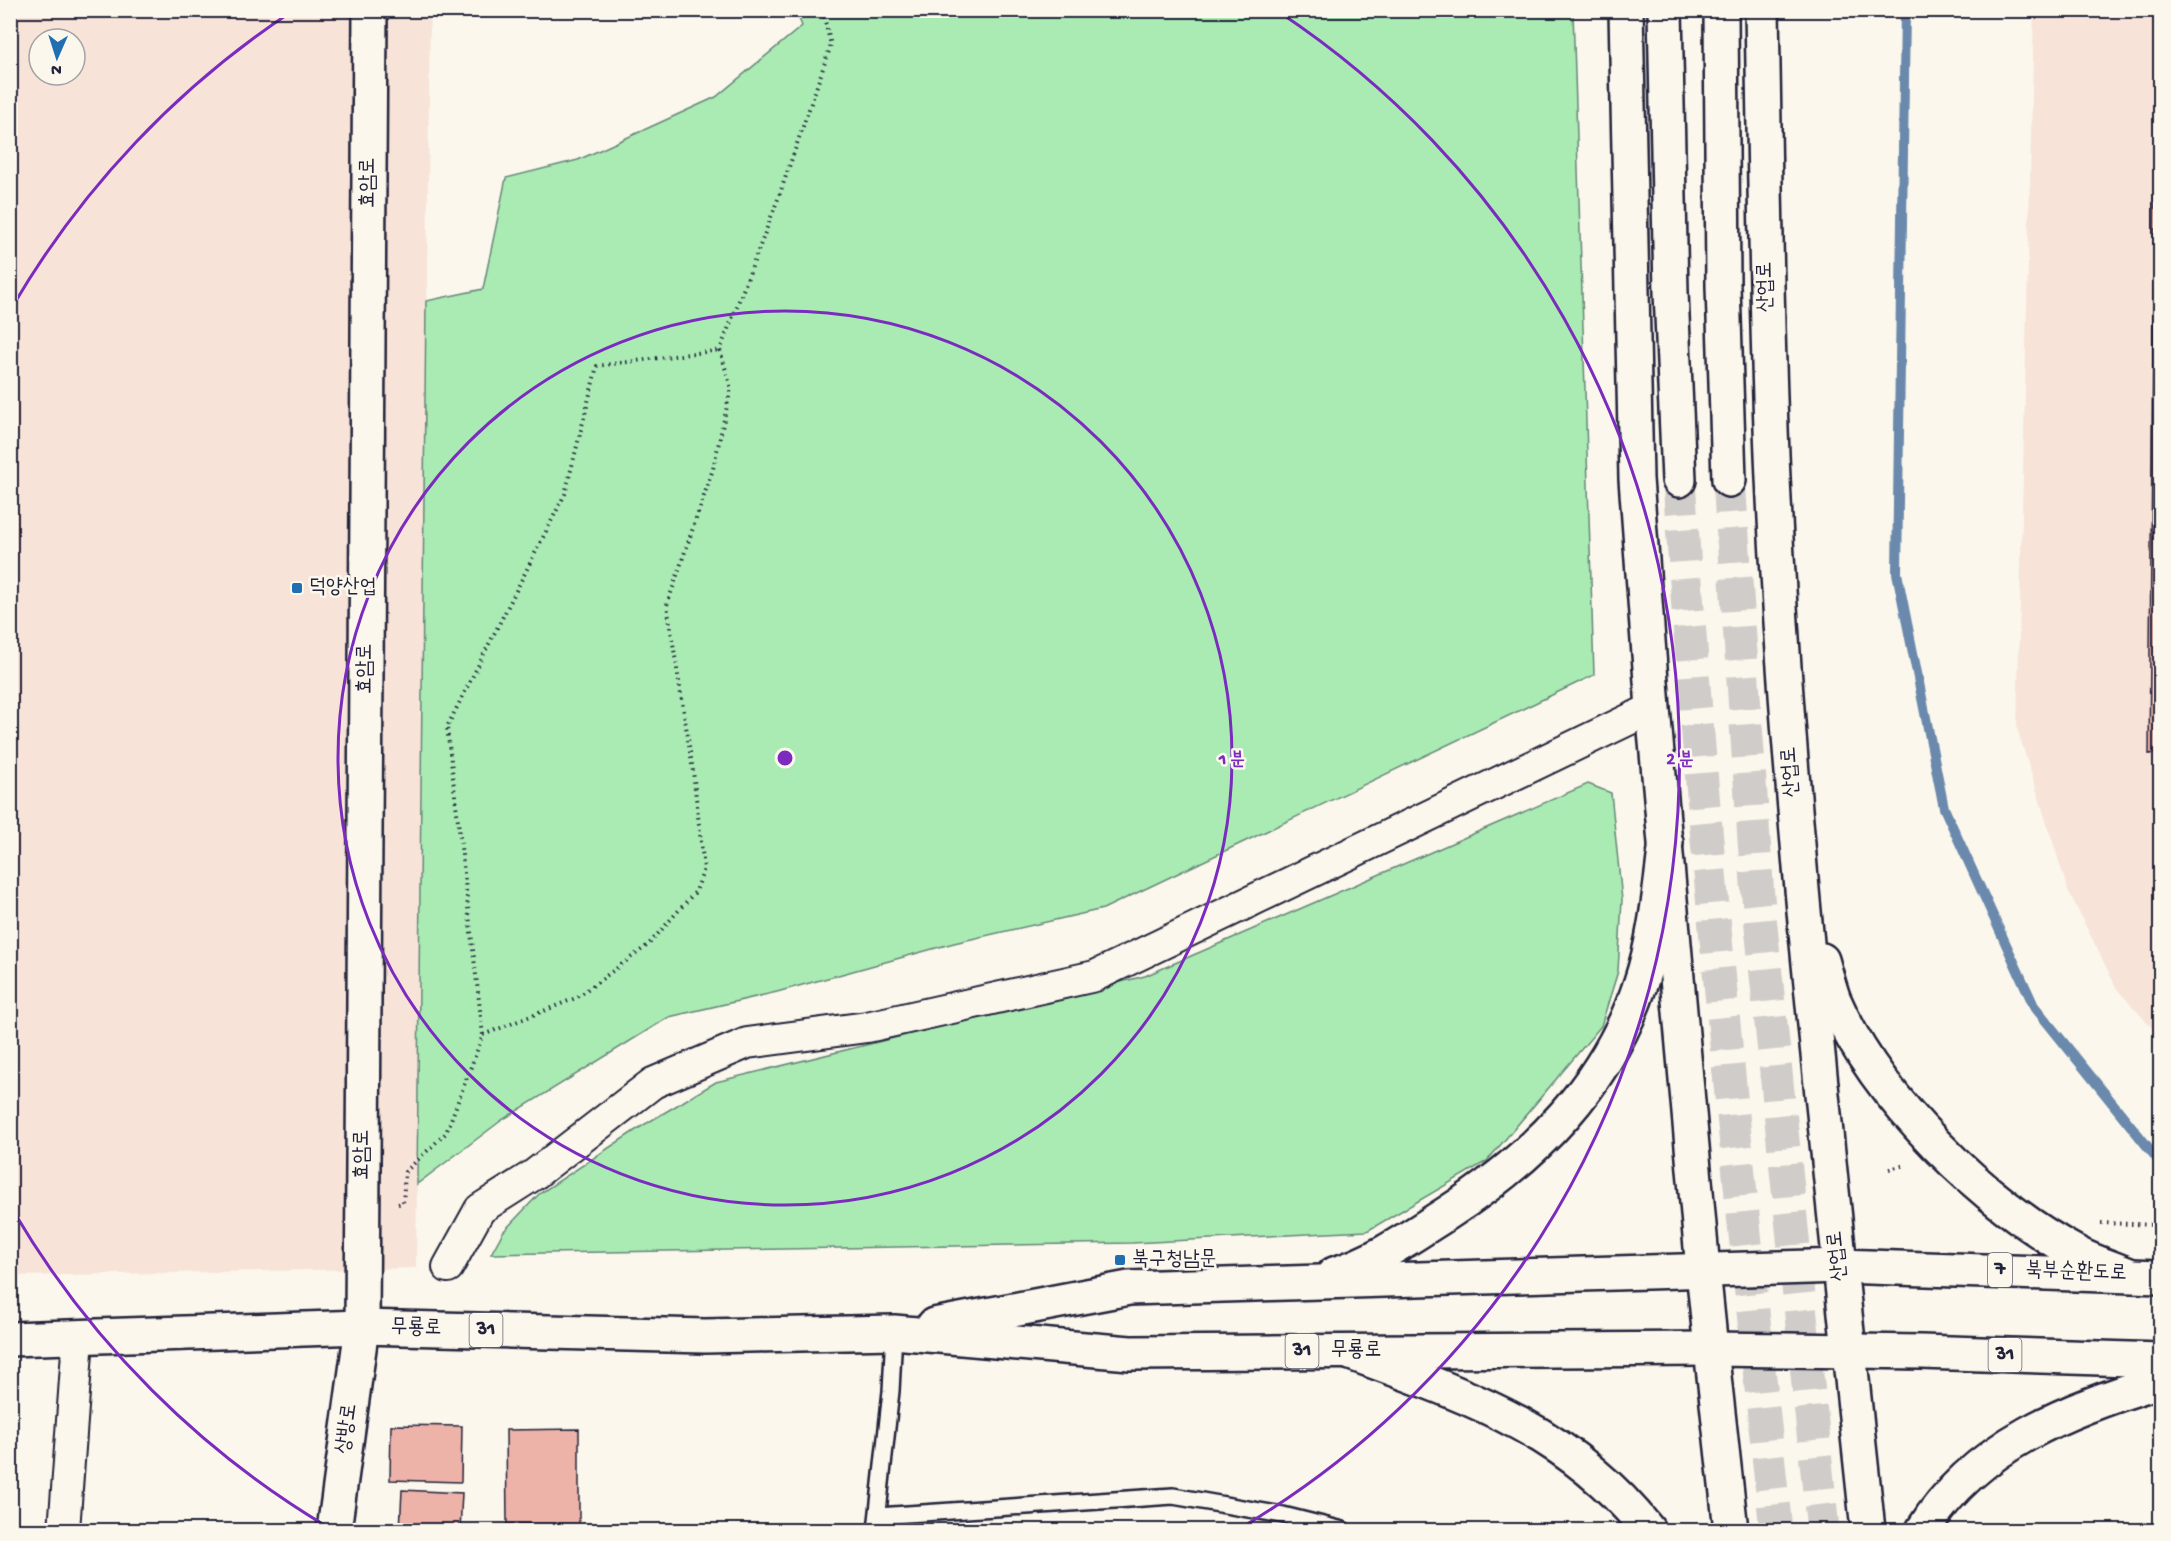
<svg xmlns="http://www.w3.org/2000/svg" width="2171" height="1541" viewBox="0 0 2171 1541" font-family="'Gochi Hand','Poor Story',sans-serif">
<rect width="100%" height="100%" fill="#fbf7ec"/>
<filter id="ink" filterUnits="userSpaceOnUse"><feTurbulence type="fractalNoise" baseFrequency=".0167" numOctaves="2"/><feDisplacementMap in="SourceGraphic" scale="12" xChannelSelector="R" yChannelSelector="G"/><feConvolveMatrix kernelMatrix="1 2 1 2 8 2 1 2 1" color-interpolation-filters="sRGB"/></filter>
<g filter="url(#ink)">
<!-- built -->
<g fill="#f7e3d8" fill-rule="evenodd">
<path d="M10,11H430L416,1268L11,1276ZM39,39H75V75H39Z"/>
<polygon points="2034,11 2160,11 2160,1037 2117,989 2068,890 2017,728"/>
</g>
<!-- green -->
<g fill="#aaebb4" stroke="#668678" stroke-width="1.5">
<polygon points="796,11 1573,11 1594,675 1103,909 954,943 777,992 669,1017 502,1120 417,1184 426,301 483,289 506,178 578,160 716,97 802,26"/>
<polygon points="1588,784 1611,793 1622,900 1618,971 1601,1026 1487,1161 1367,1231 1132,1243 491,1254 503,1232 539,1194 642,1126 716,1082 1145,976"/>
</g>
<g fill="none" stroke-linecap="round" stroke-linejoin="round">
<!-- stream -->
<polyline stroke="#6a89ac" stroke-width="10" points="1905,10 1897,573 1944,808 2034,1006 2160,1162"/>
</g>
<!-- building -->
<g fill="#edb3a9" stroke="#22223b" stroke-width="1.5">
<polygon points="2156,43 2160,44 2160,752 2149,754"/>
<polygon points="10,1419 13,1419 16,1485 10,1485"/>
<polygon points="391,1425 462,1426 461,1482 390,1480"/>
<polygon points="579,1429 579,1524 507,1524 506,1430"/>
<polygon points="402,1490 462,1493 460,1530 400,1530"/>
</g>
<g fill="none" stroke-linecap="round" stroke-linejoin="round">
<!-- secondary-tunnel -->
<g stroke="#d0ccc9" stroke-width="33" stroke-dasharray="33 16" stroke-linecap="butt">
<path d="M1679,480C1702,831 1739,1180 1776,1530"/>
<polyline points="1729,480 1758,897 1823,1530"/>
</g>
<defs>
<g id="service">
<polyline points="878,1516 1173,1496 1283,1515 1343,1530"/>
<polyline points="876,1530 891,1391 894,1332"/>
</g>
<g id="minor">
<polyline points="448,1267 480,1209 535,1174 653,1083 747,1043 867,1027 1095,976 1653,708"/>
<polyline points="64,1530 78,1338"/>
</g>
<polyline id="tertiary" points="334,1530 362,1327 370,10"/>
<g id="secondary">
<polyline points="1626,10 1636,479 1653,708 1703,1270"/>
<polyline points="1665,10 1671,292 1679,480"/>
<polyline points="1721,10 1723,286 1729,480"/>
<path d="M1762,10C1765,166 1766,322 1773,478C1785,742 1812,1004 1840,1266"/>
<path d="M1822,960C1826,973 1829,987 1834,1000C1876,1098 1985,1205 2078,1254C2094,1262 2112,1268 2129,1275"/>
<polyline points="1711,1349 1731,1530"/>
<polyline points="1849,1351 1868,1530"/>
<path d="M1348,1352C1464,1395 1569,1429 1648,1530"/>
<path d="M1923,1530C1975,1445 2070,1408 2160,1381"/>
</g>
<g id="primary">
<polyline points="1840,1266 1849,1351"/>
<polyline points="1703,1270 1711,1349"/>
<path d="M1334,1274C1375,1262 1410,1237 1446,1214C1535,1157 1608,1084 1641,982C1656,937 1660,888 1666,842"/>
<polyline points="934,1325 1129,1288 1840,1266 2160,1277"/>
<polyline points="10,1339 362,1327 705,1336 894,1332 1130,1353 1711,1349 1921,1352 2160,1360"/>
</g>
</defs>
<!-- service casing -->
<use href="#service" stroke="#22223b" stroke-width="20"/>
<!-- minor casing -->
<use href="#minor" stroke="#22223b" stroke-width="34"/>
<!-- tertiary casing -->
<use href="#tertiary" stroke="#22223b" stroke-width="38"/>
<!-- secondary casing -->
<use href="#secondary" stroke="#22223b" stroke-width="38"/>
<!-- primary casing -->
<use href="#primary" stroke="#22223b" stroke-width="38"/>
<!-- path -->
<g stroke="#22223b" stroke-width="4" stroke-dasharray="1.5 4.5" stroke-linecap="butt">
<polyline points="483,1035 576,998 648,945 696,891 704,869 693,771 667,605 713,469 731,388 720,350 778,199 831,45 822,10"/>
<polyline points="1889,1169 1906,1165"/>
<polyline points="398,1204 403,1203 405,1172 446,1133 483,1035 447,727 565,494 597,366 720,350"/>
<polyline points="2101,1223 2160,1225"/>
</g>
<!-- service -->
<use href="#service" stroke="#fbf7ec" stroke-width="15"/>
<!-- minor -->
<use href="#minor" stroke="#fbf7ec" stroke-width="30"/>
<!-- tertiary -->
<use href="#tertiary" stroke="#fbf7ec" stroke-width="33"/>
<!-- secondary -->
<use href="#secondary" stroke="#fbf7ec" stroke-width="33"/>
<!-- primary -->
<use href="#primary" stroke="#fbf7ec" stroke-width="33"/>
</g>
</g>
<!-- distance rings -->
<g fill="none" stroke="#7b2cbf" stroke-width="3">
<circle cx="785" cy="758" r="447"/>
<path d="M331 1529A895 895 0 0 1 14 1212M14 304A895 895 0 0 1 291 12M1279 12A895 895 0 0 1 1239 1529"/>
</g>
<!-- markers -->
<g fill="#1f6fb2" stroke="#fbf7ec" stroke-width="2">
<rect x="291" y="582" width="12" height="12" rx="3"/>
<rect x="1114" y="1254" width="12" height="12" rx="3"/>
</g>
<g text-anchor="middle" dominant-baseline="central" stroke-width="5" stroke-linejoin="round" paint-order="stroke">
<!-- shield labels -->
<g fill="#fbf7ec" stroke="#636270" stroke-width="1.5">
<rect x="1988" y="1253" width="24" height="34" rx="4.5"/>
<rect x="469.5" y="1313" width="33" height="34" rx="4.5"/>
<rect x="1285.5" y="1334" width="33" height="34" rx="4.5"/>
<rect x="1988.5" y="1338" width="33" height="34" rx="4.5"/>
</g>
<g font-size="20" font-weight="bold" fill="#22223b">
<text x="2000" y="1270">7</text>
<text x="486" y="1330">31</text>
<text x="1302" y="1351">31</text>
<text x="2005" y="1355">31</text>
</g>
<!-- street labels -->
<g font-size="21" fill="#22223b" stroke="#fbf7ec">
<text transform="translate(369 183) rotate(-90)">효암로</text>
<text transform="translate(1767 287) rotate(-91)">산업로</text>
<text transform="translate(366 669) rotate(-90)">효암로</text>
<text transform="translate(1792 772) rotate(-94)">산업로</text>
<text transform="translate(363 1155) rotate(-90)">효암로</text>
<text transform="translate(1839 1256) rotate(-96)">산업로</text>
<text transform="translate(2076 1273) rotate(2)">북부순환도로</text>
<text transform="translate(416 1329) rotate(1)">무룡로</text>
<text x="1356" y="1351">무룡로</text>
<text transform="translate(348 1429) rotate(-82)">상방로</text>
</g>
<!-- poi labels -->
<g font-size="21" fill="#22223b" stroke="#fbf7ec" text-anchor="start">
<text x="309" y="588">덕양산업</text>
<text x="1132" y="1260">북구청남문</text>
</g>
</g>
<circle cx="785" cy="758" r="9" fill="#7b2cbf" stroke="#fbf7ec" stroke-width="3"/>
<g font-size="18" text-anchor="middle" font-weight="bold" fill="#7b2cbf" stroke="#fbf7ec" stroke-width="5" stroke-linejoin="round" paint-order="stroke">
<text x="1232" y="764">1 분</text>
<text x="1680" y="764">2 분</text>
</g>
<!-- margin -->
<rect width="2171" height="1541" fill="none" stroke="#fbf7ec" stroke-width="36"/>
<rect x="18" y="18" width="2135" height="1505" fill="none" stroke="#22223b" stroke-width="2" filter="url(#ink)"/>
<!-- north arrow -->
<g transform="translate(57 57) rotate(183)"><circle r="28" fill="#fbf7ec" stroke="#a4a2a5" stroke-width="1.5"/>
<path d="M0-4.5L10 22L0 15L-10 22Z" fill="#1f6fb2"/>
<text y="-9" font-size="16" font-weight="bold" text-anchor="middle" fill="#22223b">N</text>
</g>
</svg>
